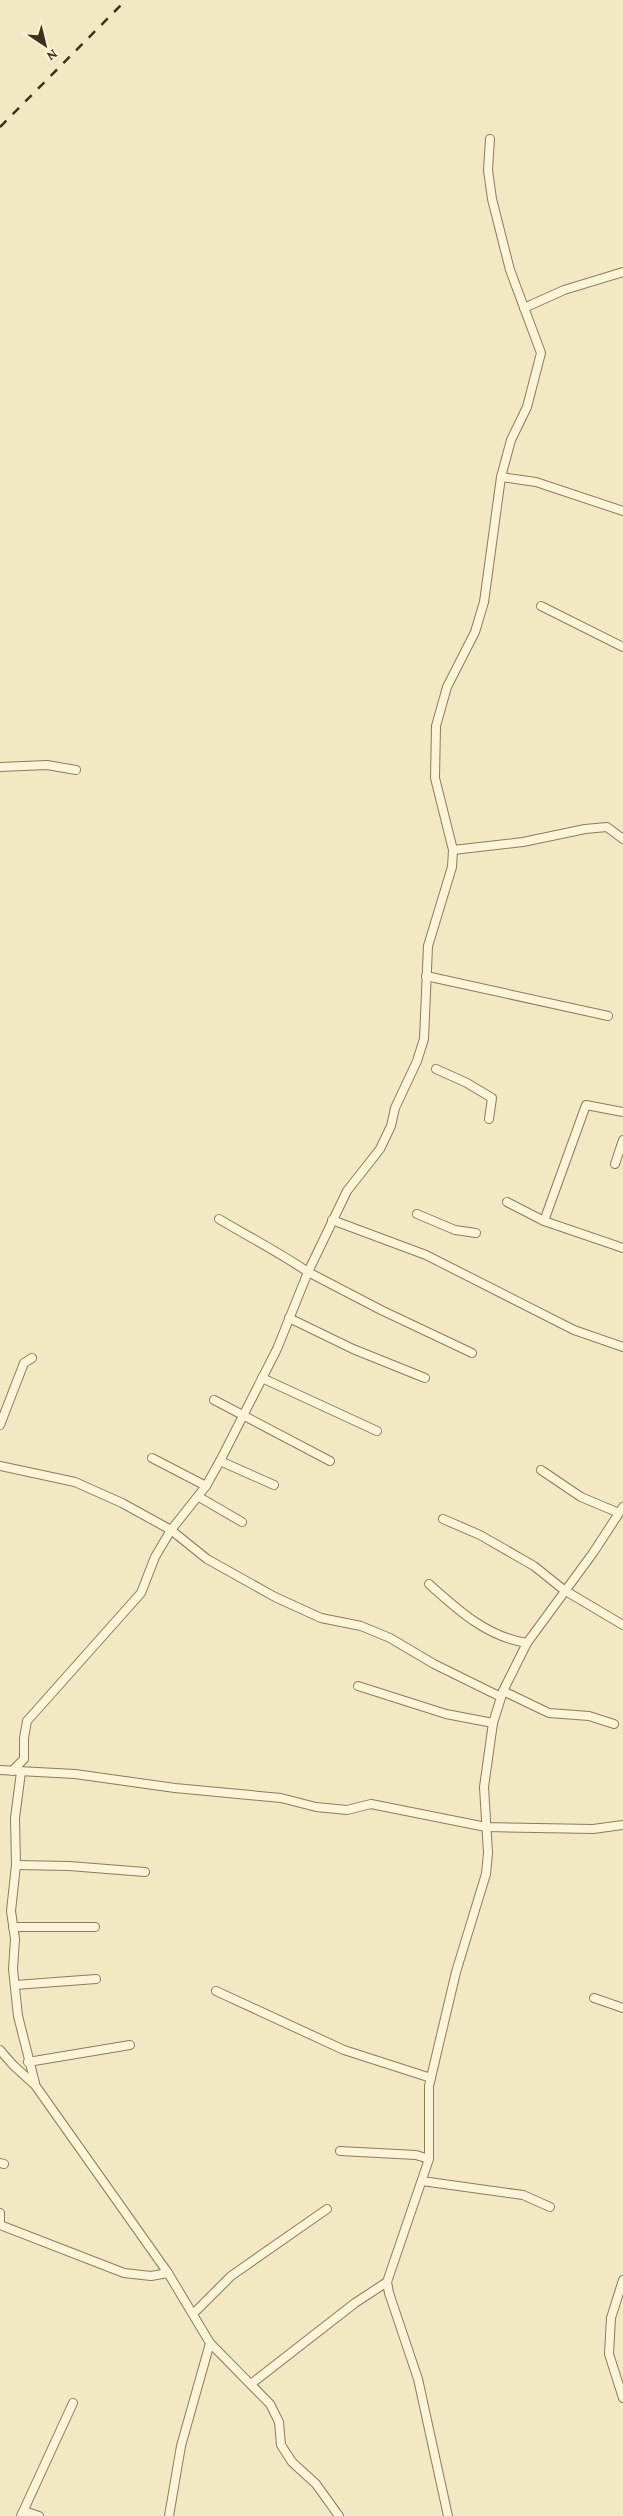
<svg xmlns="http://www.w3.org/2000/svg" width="623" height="2516" viewBox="0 0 623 2516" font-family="'Crimson Pro',serif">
<rect width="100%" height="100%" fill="#f2e9c4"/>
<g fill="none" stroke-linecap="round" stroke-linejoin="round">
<defs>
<g id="minor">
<polyline points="524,308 564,290 623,272"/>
<polyline points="501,477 536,482 623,511"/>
<polyline points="541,606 623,647"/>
<polyline points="0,767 47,765 76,770"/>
<polyline points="453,850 523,842 585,829 607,827 623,839"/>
<polyline points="426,976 608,1016"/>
<polyline points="436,1069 467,1083 492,1098 489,1119"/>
<polyline points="615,1164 623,1140"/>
<polyline points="507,1202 544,1221 623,1248"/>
<polyline points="417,1214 455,1230 476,1233"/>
<polyline points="332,1220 426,1255 574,1330 623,1347"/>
<polyline points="544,1221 586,1105 623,1112"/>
<polyline points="289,1318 353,1349 425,1378"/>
<polyline points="472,1353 381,1310 308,1272 347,1191 380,1149 391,1126 395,1108 417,1061 424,1039 428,946 452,867 453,850 435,778 436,726 447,687 475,632 484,602 501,477 511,440 527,407 541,353 510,270 492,199 488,170 490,139"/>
<polyline points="262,1378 377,1431"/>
<polyline points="214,1400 330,1461"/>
<polyline points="0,1425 24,1363 32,1358"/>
<polyline points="152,1458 206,1486"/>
<polyline points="220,1461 274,1485"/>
<polyline points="0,1466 75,1482 122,1503 171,1530 207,1559 275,1597 321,1618 361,1626 390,1638 434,1664 501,1697"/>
<polyline points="541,1470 581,1497 619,1513"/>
<polyline points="199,1497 242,1522"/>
<polyline points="443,1519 480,1535 534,1566 564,1590 623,1625"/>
<path d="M429,1584C458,1610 487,1637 527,1643"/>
<polyline points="358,1686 446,1714 493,1723"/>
<polyline points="503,1691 549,1713 589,1716 614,1724"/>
<polyline points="0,1770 75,1774 175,1788 281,1798 316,1807 347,1810 371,1804 486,1827 593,1829 623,1825"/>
<path d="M12,1771L24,1759V1738L27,1721L141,1593L155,1557L171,1530L206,1486L220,1461L277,1349L308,1272C279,1252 249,1237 219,1219"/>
<polyline points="21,1772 15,1818 16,1865 11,1911 15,1939 13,1969 18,2016 35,2083"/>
<polyline points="16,1865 69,1866 145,1872"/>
<polyline points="13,1927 95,1927"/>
<polyline points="15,1985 96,1979"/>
<polyline points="216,1991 344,2050 431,2078"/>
<polyline points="594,1998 623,2008"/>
<polyline points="0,2050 13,2065 35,2085 168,2273 210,2343 270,2404 279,2422 281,2445 292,2462 316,2484 339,2516"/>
<polyline points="28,2062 130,2045"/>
<polyline points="340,2151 416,2155 429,2159"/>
<polyline points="0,2163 4,2164"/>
<polyline points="422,2181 523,2195 550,2207"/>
<polyline points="0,2213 0,2225 124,2273 151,2276 168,2273"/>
<polyline points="623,2280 611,2318 609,2354 623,2398"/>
<polyline points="193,2314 231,2276 327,2209"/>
<polyline points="251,2384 355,2303 387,2282"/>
<polyline points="22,2514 27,2512 39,2516"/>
<polyline points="21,2516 73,2403"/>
<polyline points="169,2516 181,2446 210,2343"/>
<polyline points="448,2516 418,2379 389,2293 387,2282 429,2159 429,2086 456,1972 486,1874 488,1853 484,1787 493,1723 503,1691 527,1643 593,1553 623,1507"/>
</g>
</defs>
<!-- minor casing -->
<use href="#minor" stroke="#8e7b59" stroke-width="10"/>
<!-- minor -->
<use href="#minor" stroke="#fbf4d8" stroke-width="8"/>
<!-- rail -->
<polyline stroke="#3d301e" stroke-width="2.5" stroke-dasharray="9 9" stroke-linecap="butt" points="0,127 126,0"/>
</g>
<!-- north arrow -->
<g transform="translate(45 45) rotate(145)" stroke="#f8f2d4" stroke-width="4" paint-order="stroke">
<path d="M0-4L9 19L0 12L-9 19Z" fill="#3d301e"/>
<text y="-8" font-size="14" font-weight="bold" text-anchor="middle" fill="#3d301e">N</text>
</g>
</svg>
